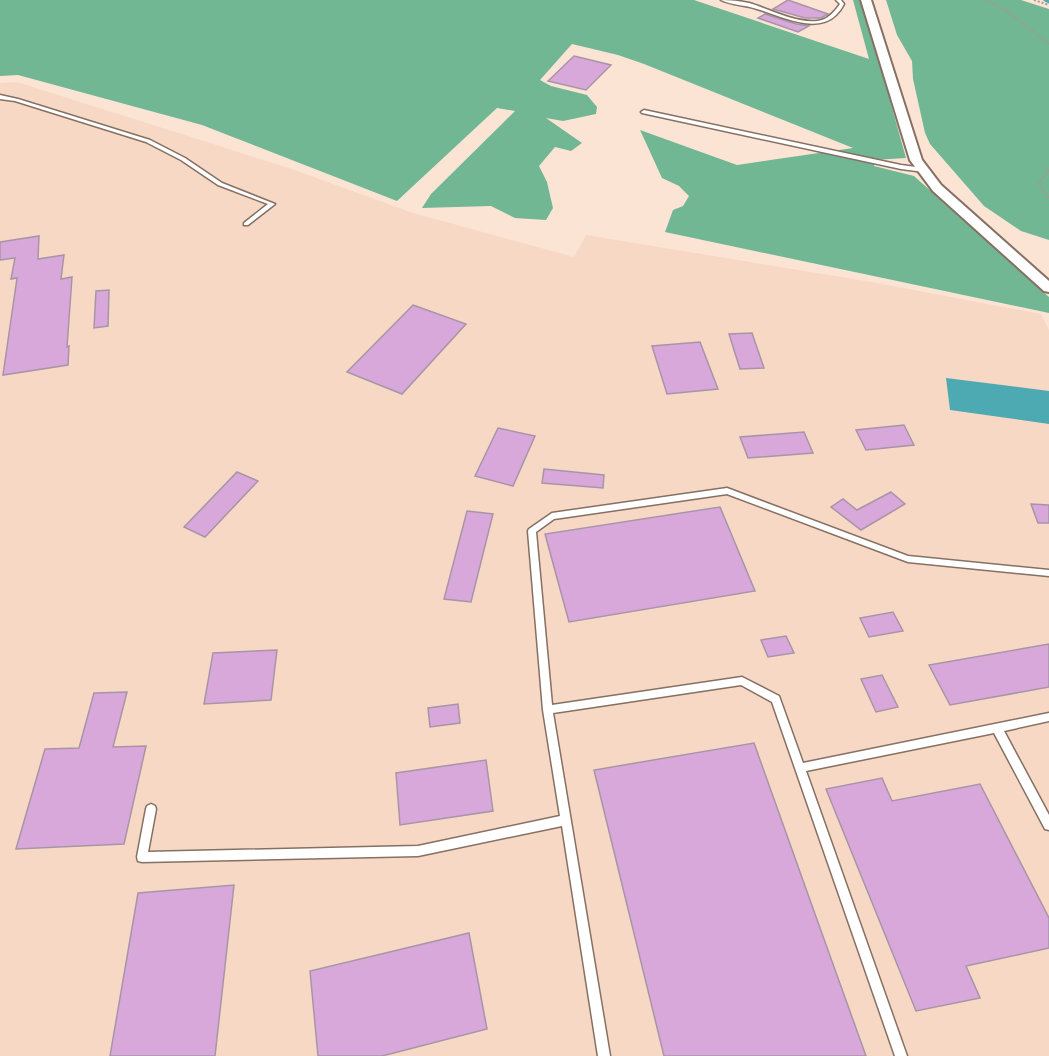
<svg xmlns="http://www.w3.org/2000/svg" width="1049" height="1056" viewBox="0 0 1049 1056" font-family="'Fira Sans',sans-serif">
<rect width="100%" height="100%" fill="#fce4d5"/>
<!-- built -->
<polygon fill="#f7d8c5" points="17,82 292,169 413,213 574,257 586,235 872,282 1041,314 1049,330 1049,1056 0,1056 0,83"/>
<!-- forest -->
<g fill="#71b794">
<polygon points="0,0 694,0 869,59 853,0 862,0 906,158 874,160 874,166 914,176 1049,297 1049,313 665,232 673,210 683,206 689,196 679,186 662,178 640,130 737,165 853,148 644,64 618,55 572,44 540,80 551,86 587,95 597,107 596,114 563,121 546,118 582,143 571,151 555,147 539,166 547,182 553,208 546,220 515,218 491,206 422,208 431,194 515,111 497,108 397,201 202,125 18,75 0,76"/>
<polygon points="886,0 1021,0 1049,9 1049,240 1021,231 984,206 930,144 925,133 913,79 912,61 897,35"/>
</g>
<!-- water -->
<polygon fill="#4da9b2" points="946,378 1049,391 1049,424 950,410"/>
<g fill="none" stroke-linecap="round" stroke-linejoin="round">
<!-- stream -->
<polyline stroke="#4da9b2" stroke-width="3" points="1045,0 1049,2"/>
</g>
<!-- building -->
<g fill="#d9a8da" stroke="#a795a7" stroke-width="1.5">
<polygon points="788,0 828,14 821,18 805,18 773,9"/>
<polygon points="765,14 796,24 809,26 798,32 758,18"/>
<polygon points="574,56 611,65 586,90 548,81"/>
<polygon points="39,236 38,259 64,255 61,279 72,277 67,347 69,346 68,365 3,375 17,278 11,279 15,258 0,260 0,242"/>
<polygon points="109,290 108,326 94,328 96,291"/>
<polygon points="413,305 466,324 402,394 347,372"/>
<polygon points="752,333 764,368 740,369 729,334"/>
<polygon points="700,342 718,389 667,394 652,346"/>
<polygon points="904,425 914,445 866,450 856,430"/>
<polygon points="498,428 535,436 513,486 475,476"/>
<polygon points="804,432 813,453 748,458 740,437"/>
<polygon points="544,469 604,475 603,488 542,483"/>
<polygon points="237,472 258,481 205,537 184,527"/>
<polygon points="891,492 905,504 861,530 831,507 843,499 857,510"/>
<polygon points="1031,504 1049,505 1049,523 1038,523"/>
<polygon points="720,507 755,591 569,622 545,534"/>
<polygon points="467,511 493,514 471,602 444,599"/>
<polygon points="893,612 903,631 869,637 860,618"/>
<polygon points="786,636 794,653 768,657 761,640"/>
<polygon points="1049,644 1049,687 950,705 929,665"/>
<polygon points="277,650 271,700 204,704 213,653"/>
<polygon points="882,675 898,707 876,712 861,679"/>
<polygon points="127,692 113,747 146,746 124,844 16,849 45,749 79,748 94,693"/>
<polygon points="458,704 460,723 430,727 428,708"/>
<polygon points="754,743 815,914 866,1056 664,1056 594,770"/>
<polygon points="486,760 493,811 400,825 396,773"/>
<polygon points="882,778 892,801 980,784 1049,918 1049,948 966,966 980,998 916,1011 826,789"/>
<polygon points="234,885 215,1056 110,1056 138,893"/>
<polygon points="469,933 487,1029 382,1056 318,1056 310,971"/>
</g>
<g fill="none" stroke-linecap="round" stroke-linejoin="round">
<defs>
<g id="service">
<path d="M721,0C730,0 740,1 749,3C770,9 801,26 822,20C830,17 835,11 840,4L836,0H841L844,4C842,8 839,12 836,15C816,35 778,15 757,9C745,5 731,5 721,0Z"/>
<polygon points="0,95 18,99 150,140 185,158 222,183 275,204 248,225 244,225 244,223 268,204 218,185 181,160 146,142 15,101 0,99"/>
<polygon points="644,110 901,165 924,168 927,170 924,172 901,169 642,113 641,112"/>
<polygon points="727,488 908,556 1049,570 1049,576 908,562 727,494 554,519 536,532 552,705 742,677 779,696 803,763 1049,713 1049,721 1004,731 1049,815 1049,830 1045,829 994,733 806,771 907,1056 895,1056 772,702 741,685 553,713 610,1056 598,1056 562,826 418,856 142,862 138,861 137,857 146,809 147,806 151,804 155,806 156,809 148,852 418,846 560,816 543,710 528,531 529,529 552,513"/>
</g>
<polygon id="minor" points="861,0 871,0 922,160 941,185 1049,281 1049,292 1044,291 933,191 910,160"/>
</defs>
<!-- service casing -->
<use href="#service" stroke="#857063" stroke-width="3"/>
<!-- minor casing -->
<use href="#minor" stroke="#857063" stroke-width="4"/>
<!-- path -->
<g stroke="#a9978c" stroke-width="2" stroke-dasharray="2 2" stroke-linecap="butt">
<polyline points="986,0 1004,9 1049,44"/>
<polyline points="1034,0 1049,5"/>
<polyline points="1049,170 1039,183 1049,199"/>
</g>
<!-- service -->
<use href="#service" fill="#fff" fill-rule="evenodd"/>
<!-- minor -->
<use href="#minor" fill="#fff" fill-rule="evenodd"/>
</g>
</svg>
